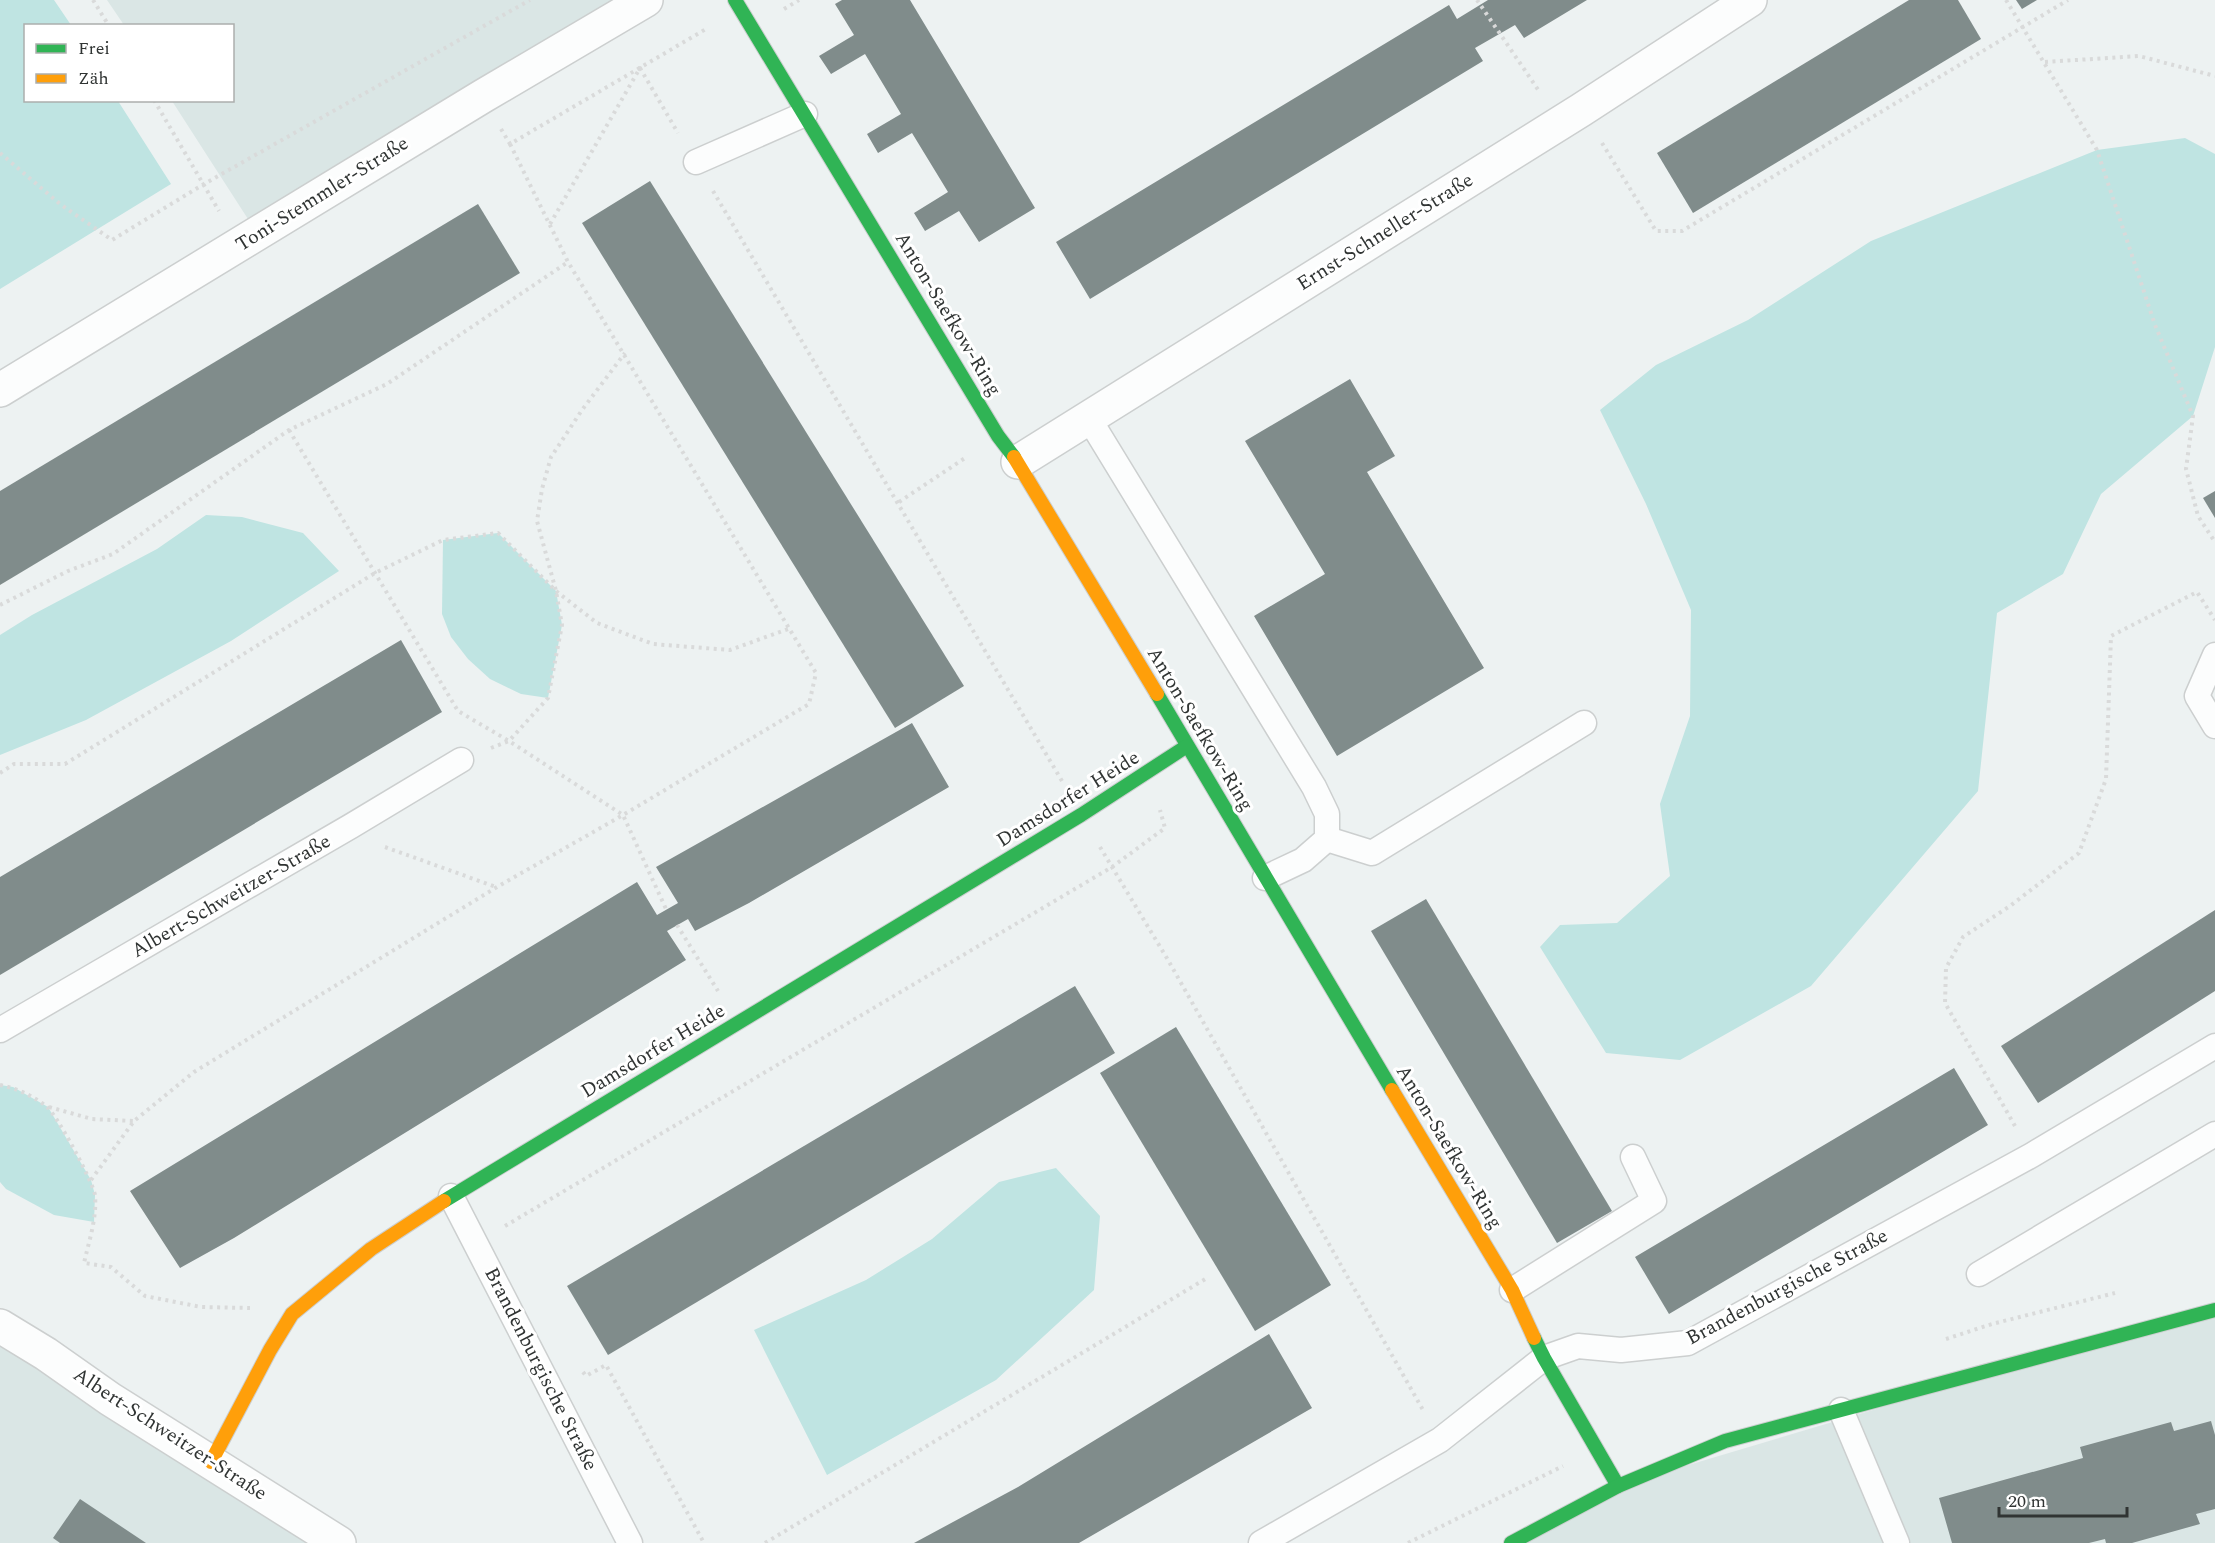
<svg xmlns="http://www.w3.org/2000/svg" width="2215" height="1543" viewBox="0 0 2215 1543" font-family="Spectral,serif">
<rect width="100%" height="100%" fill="#edf2f2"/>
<!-- built -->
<g fill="#dae6e5">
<polygon points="107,0 646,0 257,233 172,101 232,100 232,26 124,25"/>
<polygon points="2215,1308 2215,1543 1511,1543 1618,1486"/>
<polygon points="0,1324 339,1543 0,1543"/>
</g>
<!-- green -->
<g fill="#bfe4e2">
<polygon points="0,0 54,0 71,25 26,26 26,100 118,101 171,184 0,289"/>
<polygon points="2185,138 2215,154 2215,347 2193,416 2101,494 2063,574 1997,613 1978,791 1811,986 1680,1060 1606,1053 1540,947 1560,925 1617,923 1670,876 1660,804 1690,716 1691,610 1646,504 1600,410 1656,365 1748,320 1871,241 2097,150"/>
<polygon points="206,515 242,517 303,533 339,571 231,641 86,720 0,755 0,635 32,615 157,549"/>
<polygon points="498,533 556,591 562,625 548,698 521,694 490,679 468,659 451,637 442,614 443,540"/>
<polygon points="0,1085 13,1087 48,1107 91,1180 95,1195 94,1222 54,1215 6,1189 0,1182"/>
<polygon points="1056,1168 1100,1216 1094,1290 996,1380 827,1475 754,1330 866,1280 932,1239 999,1182"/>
</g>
<!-- building -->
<g fill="#808c8b">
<polygon points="842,0 910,0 1035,208 979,242 959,211 925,231 914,213 948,192 912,133 878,153 867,134 901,114 865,54 831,74 819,56 854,35 835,4"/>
<polygon points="1488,0 1587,0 1524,38 1515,25 1475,48 1483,61 1090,299 1056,242 1449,5 1457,19"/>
<polygon points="1909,0 1958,0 1981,39 1693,213 1657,153"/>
<polygon points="2016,0 2037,0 2022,9"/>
<polygon points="650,181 964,686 895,728 582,223"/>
<polygon points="478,204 520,273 0,585 0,491"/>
<polygon points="1350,379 1395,456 1367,472 1484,668 1337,756 1254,616 1325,574 1245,441"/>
<polygon points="2215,491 2215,518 2203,498"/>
<polygon points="401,640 442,712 0,975 0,877"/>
<polygon points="912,723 949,787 749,903 695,931 688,919 667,931 686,960 234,1238 180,1268 130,1191 637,882 657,915 678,903 656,867"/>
<polygon points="1426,899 1612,1211 1557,1243 1371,931"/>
<polygon points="2215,910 2215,991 2038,1103 2001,1046"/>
<polygon points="1075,986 1115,1053 608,1355 567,1286"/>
<polygon points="1176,1027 1331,1285 1255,1331 1100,1073"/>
<polygon points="1954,1068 1988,1125 1669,1314 1635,1257"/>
<polygon points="1269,1334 1312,1408 1079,1543 914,1543 1018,1487"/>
<polygon points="2211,1421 2215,1435 2215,1509 2196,1514 2200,1524 2132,1543 2106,1543 2105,1539 2089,1543 1952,1543 1939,1498 2083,1458 2080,1447 2171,1422 2174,1431"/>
<polygon points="80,1499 146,1543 60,1543 53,1538"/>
</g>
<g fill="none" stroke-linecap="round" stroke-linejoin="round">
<defs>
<g id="lane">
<polyline points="696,162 805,114"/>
<polyline points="1088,417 1314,787 1327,814 1327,839 1303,860 1265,878"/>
<polyline points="2215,655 2197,696 2215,726"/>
<polyline points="1327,839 1372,853 1584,723"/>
<polyline points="0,1030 351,826 461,760"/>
<polyline points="451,1196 630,1543"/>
<polyline points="1979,1274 2215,1134"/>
<polyline points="1512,1290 1654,1201 1633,1157"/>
<polyline points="1841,1410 1897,1543"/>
<polyline points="1261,1543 1440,1440 1544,1358 1578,1346 1621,1350 1688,1343 2032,1155 2215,1046"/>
</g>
<g id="street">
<polyline points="0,390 483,96 646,0"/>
<polyline points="1018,462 1581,110 1750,0"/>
<polyline points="0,1326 46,1354 110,1399 339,1543"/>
</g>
<g id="fast">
<polyline points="735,0 998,436 1014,457"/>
<polyline points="1157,694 1392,1090"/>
<polyline points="444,1201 1081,815 1187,746"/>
<polyline points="1534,1338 1544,1358 1618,1486"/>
<polyline points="1511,1543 1618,1486 1725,1441 2215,1310"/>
</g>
<g id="slow">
<polyline points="1014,457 1157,694"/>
<polyline points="1392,1090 1512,1290 1534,1338"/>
<polyline points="211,1462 270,1350 292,1314 371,1249 444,1201"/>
</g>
</defs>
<!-- lane casing -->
<use href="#lane" stroke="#cccfcf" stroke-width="27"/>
<!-- street casing -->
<use href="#street" stroke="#cccfcf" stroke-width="36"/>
<!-- fast casing -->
<use href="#fast" stroke="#cccfcf" stroke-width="16"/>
<!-- slow casing -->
<use href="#slow" stroke="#cccfcf" stroke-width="16"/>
<!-- path -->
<g stroke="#d9dada" stroke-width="4" stroke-dasharray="3 4.5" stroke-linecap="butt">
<polyline points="93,0 109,26"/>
<polyline points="1477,0 1539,91"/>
<polyline points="2006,0 2097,150 2155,325 2193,416 2186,469 2198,516 2215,542"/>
<polyline points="784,9 799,0"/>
<polyline points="2045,62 2139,56 2215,76"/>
<polyline points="154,100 219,211"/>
<polyline points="501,129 510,144 706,29"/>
<polyline points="1602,143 1656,231 1682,231 2068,0"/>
<polyline points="0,153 60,204 112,240 204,184 530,0"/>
<polyline points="713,191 1062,781"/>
<polyline points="550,224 640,68 678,133"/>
<polyline points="289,430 458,711 509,741 623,815 666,909"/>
<polyline points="899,502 965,458"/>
<polyline points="0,605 68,571 113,554 289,430 387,384 568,262"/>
<polyline points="491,748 509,741 548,698 562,625 556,591 537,521 542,489 551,457 582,410 625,353"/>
<polyline points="0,773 14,764 65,764 375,573 443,540 498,533 556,591 597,623 653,644 730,650 788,629"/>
<polyline points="385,847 496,887"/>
<polyline points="1100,847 1168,960 1423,1410"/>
<polyline points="677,925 718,991"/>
<path d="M0,1085C16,1088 33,1096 46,1106C56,1113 93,1182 95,1195C97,1218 89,1241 84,1263L111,1267L145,1296L201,1307L250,1308"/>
<polyline points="49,1107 92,1119 133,1121"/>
<polyline points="2015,1126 1945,1003 1946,968 1963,937 2010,906 2079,853 2106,779 2111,636 2197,592 2215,620"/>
<polyline points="91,1180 134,1121 194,1072 497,887 623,815 809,704 816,673 568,262 510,144"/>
<polyline points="505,1226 1112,867 1165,828 1160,810"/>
<polyline points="1946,1339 1992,1324 2115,1293"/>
<polyline points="583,1372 586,1376 606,1365 704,1543"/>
<polyline points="765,1543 1207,1278"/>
<polyline points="1408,1543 1563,1466"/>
</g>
<!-- lane -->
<use href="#lane" stroke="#fcfdfd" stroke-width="24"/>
<!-- street -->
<use href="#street" stroke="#fcfdfd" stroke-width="33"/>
<!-- fast -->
<use href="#fast" stroke="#30b455" stroke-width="14"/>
<!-- slow -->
<use href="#slow" stroke="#ff9f0a" stroke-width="14"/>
</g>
<g text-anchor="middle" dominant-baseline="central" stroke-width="6" stroke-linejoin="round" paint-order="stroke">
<!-- street labels -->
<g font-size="20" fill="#303433" stroke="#fff">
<text transform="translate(322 194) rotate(-32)">Toni-Stemmler-Straße</text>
<text transform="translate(1385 232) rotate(-32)">Ernst-Schneller-Straße</text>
<text transform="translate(948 314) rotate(59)">Anton-Saefkow-Ring</text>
<text transform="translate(1200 729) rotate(59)">Anton-Saefkow-Ring</text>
<text transform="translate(1068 799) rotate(-32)">Damsdorfer Heide</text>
<text transform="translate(231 896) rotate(-30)">Albert-Schweitzer-Straße</text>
<text transform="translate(653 1051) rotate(-31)">Damsdorfer Heide</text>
<text transform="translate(1449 1147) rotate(59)">Anton-Saefkow-Ring</text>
<text transform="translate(1787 1287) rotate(-28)">Brandenburgische Straße</text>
<text transform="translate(541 1369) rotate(63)">Brandenburgische Straße</text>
<text transform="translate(170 1434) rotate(33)">Albert-Schweitzer-Straße</text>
</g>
</g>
<!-- legend -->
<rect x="24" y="24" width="210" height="78" fill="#ffffff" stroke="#acaead" stroke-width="1.5"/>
<rect x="36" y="44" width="30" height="9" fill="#30b455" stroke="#acaead" stroke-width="1.5"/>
<text x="78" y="54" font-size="18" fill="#303433">Frei</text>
<rect x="36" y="74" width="30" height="9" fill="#ff9f0a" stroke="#acaead" stroke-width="1.5"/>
<text x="78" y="84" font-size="18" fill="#303433">Zäh</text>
<!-- scale -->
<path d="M1999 1507v9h128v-9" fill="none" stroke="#303433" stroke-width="3"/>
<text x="2008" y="1507" font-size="18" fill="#303433" stroke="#ffffff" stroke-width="4.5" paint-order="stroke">20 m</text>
</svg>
